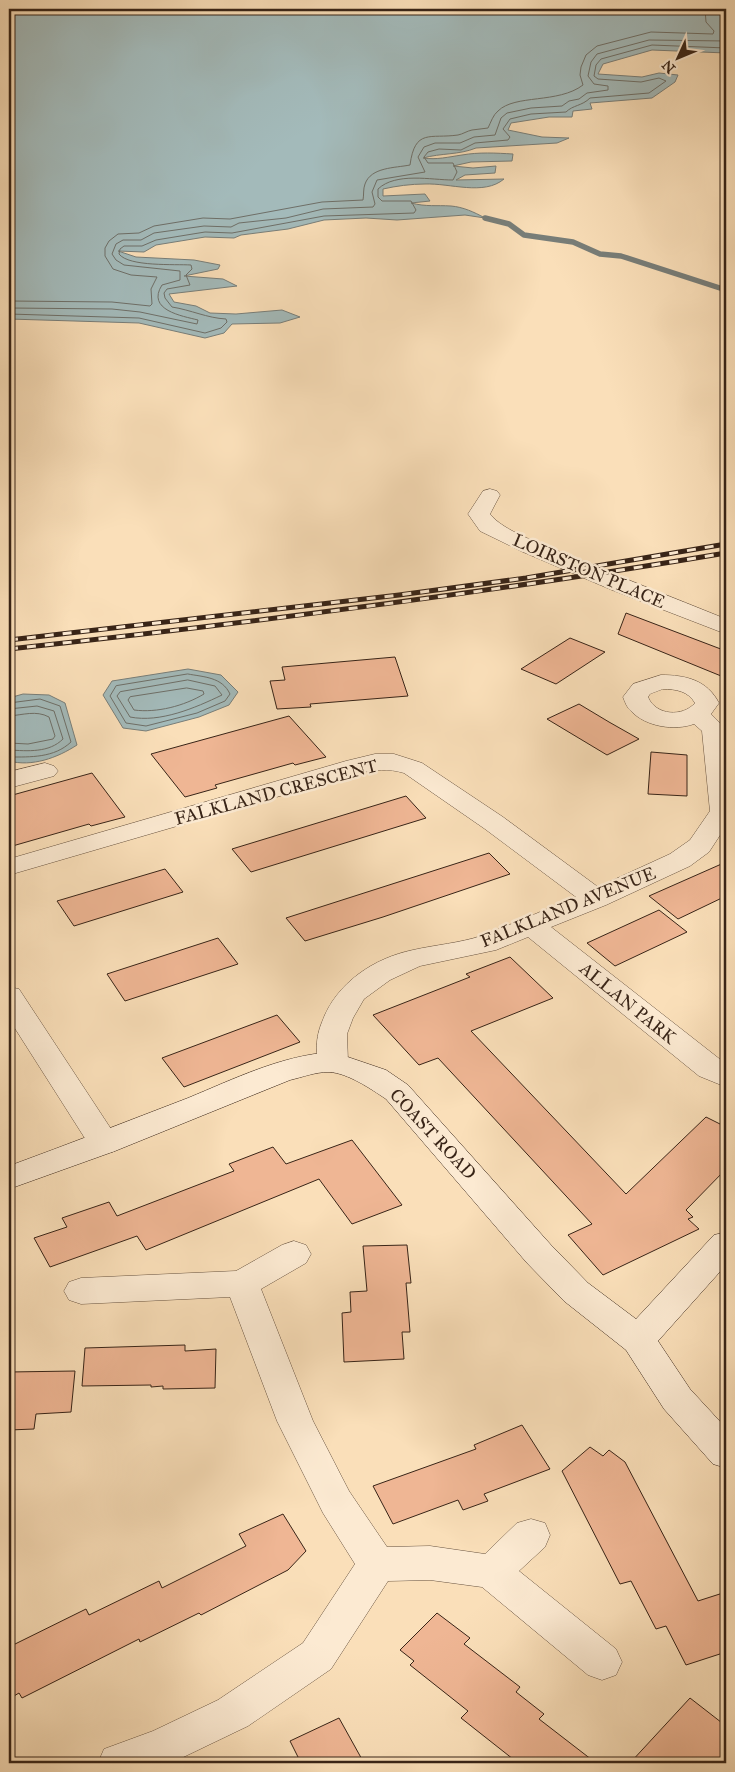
<svg xmlns="http://www.w3.org/2000/svg" width="735" height="1772" viewBox="0 0 735 1772" font-family="'IM FELL Great Primer',serif">
<rect width="100%" height="100%" fill="#fadfb9"/>
<filter id="stains"><feTurbulence type="fractalNoise" baseFrequency=".004" numOctaves="4"/><feColorMatrix values="0 0 0 0 .2 0 0 0 0 .09 0 0 0 0 .02 0 0 0 .5 -.17"/></filter>
<radialGradient id="worn" r=".72"><stop offset=".6" stop-color="#630" stop-opacity="0"/><stop offset="1" stop-color="#630" stop-opacity=".3"/></radialGradient>
<!-- water -->
<g fill="#a3baba" stroke="#787e79">
<path d="M9,9H726L723,10V14L726,15L725,28L726,53L652,50L603,64L598,74L642,77L659,73L678,75L675,82L652,98L590,103L592,109L573,111L572,117H549L511,123L508,130L542,137L569,138L557,143L476,148C459,155 441,153 423,158C437,160 448,157 462,155C479,152 496,153 513,154L512,161L471,162L453,166L473,168L496,166L495,173L465,175L456,180L504,179C484,196 450,183 425,184C411,184 396,186 383,189V196L425,194L430,201L411,203C427,207 436,205 451,206C463,207 474,212 485,218L465,215L397,220L366,218L324,220L288,229L241,235L234,238L205,237L156,245L144,252L118,251L136,257L194,260L220,265L218,269L184,276L223,279L237,286L169,294L174,302L196,306L210,313L236,314L282,310L300,317L280,323L232,324L224,333L205,338L139,323L9,319Z"/>
<polygon points="188,669 221,675 238,692 229,705 199,717 146,731 123,728 103,695 112,681"/>
<path d="M23,694L49,695L65,703L77,745C57,758 32,767 9,761V698Z"/>
</g>
<g fill="none" stroke-linecap="round" stroke-linejoin="round">
<!-- shore -->
<g stroke="#6e6f68" stroke-width="1">
<path d="M9,301L112,302L150,306L152,304L151,289L157,277L131,275L113,269L105,256V248L109,241L118,234L139,233L154,226L203,218L230,219L322,202L363,200C364,195 363,189 365,184C371,167 395,168 410,165C415,128 430,139 458,135C463,134 467,131 472,130C477,129 483,129 488,128C491,122 493,115 498,111C515,94 558,104 583,85L580,75L581,67L586,55L597,46L651,32L713,34L714,31L706,22L705,9"/>
<path d="M9,308L112,309L140,312L197,324L198,320C182,316 146,310 162,285L180,280V271L124,265L116,260L112,254L116,244L123,240H141L154,233L204,226L231,227L239,223L286,218L323,209L373,207L375,204L372,192L377,180L425,172L418,157L424,147L435,143H460L474,137L495,135L501,118L507,113L531,108L562,106L569,101L579,99L587,93L608,90V86L594,84L588,76L591,62L597,54L649,40L726,41"/>
<path d="M9,314L139,318L205,333L221,328L227,322L226,319C207,318 191,310 172,307L165,298L164,293L167,289L190,285L186,275L192,269L191,265C175,264 129,267 119,254L120,249L124,246H142L156,240L205,232L232,233L324,216L414,213L416,210L411,201H382L378,197V189C396,172 431,180 453,180L457,172L453,163H428L424,157L428,152L439,149L461,150L475,143L508,140L510,137L503,129L510,119L531,114L566,112C573,105 582,106 590,98L649,93L666,81L659,78L641,82L598,79L594,76L596,65L601,59L652,45L726,48"/>
<path d="M188,674C204,677 222,677 230,694L225,701L197,713L146,726L126,723L110,696L116,686Z"/>
<path d="M188,680L215,686L222,695C195,708 160,723 130,717L117,696L120,692Z"/>
<path d="M187,688L203,691L204,694C184,706 157,713 134,710L128,700L130,697Z"/>
<path d="M9,703L40,699L60,706L71,742C54,758 31,757 9,757"/>
<path d="M9,709L37,706L54,711L63,739C49,753 28,751 9,750"/>
<path d="M9,716C23,715 36,710 49,717L55,736L53,739L28,744L9,743"/>
</g>
<!-- stream -->
<polyline stroke="#787e79" stroke-width="5.5" points="485,218 509,224 524,235 573,242 600,254 621,256 726,290"/>
</g>
<!-- building -->
<g fill="#efb694" stroke="#382417">
<polygon points="626,613 726,651 726,678 618,634"/>
<polygon points="570,638 605,652 556,684 521,669"/>
<polygon points="395,657 408,696 310,704 311,707 277,709 270,681 285,680 282,667"/>
<polygon points="579,704 609,722 639,739 607,755 547,719"/>
<polygon points="289,716 326,757 295,765 293,763 215,785 217,788 185,797 151,754"/>
<polygon points="651,752 687,755 687,796 648,794"/>
<polygon points="92,773 125,817 91,826 89,824 9,847 9,796"/>
<polygon points="406,796 426,818 251,872 232,849"/>
<polygon points="489,853 510,874 383,917 305,941 286,918"/>
<polygon points="726,862 726,896 678,919 649,896"/>
<polygon points="165,869 183,892 74,926 57,901"/>
<polygon points="659,910 687,932 615,966 587,943"/>
<polygon points="218,938 238,964 125,1001 107,974"/>
<polygon points="510,957 553,998 471,1031 626,1194 706,1117 726,1127 726,1169 686,1210 693,1217 688,1219 699,1229 603,1275 568,1235 592,1224 438,1058 419,1065 373,1015 470,977 466,974"/>
<polygon points="277,1015 300,1042 184,1087 162,1058"/>
<polygon points="352,1140 402,1205 352,1224 319,1179 146,1250 137,1236 50,1267 34,1238 67,1227 62,1218 109,1202 117,1216 234,1171 229,1164 273,1147 286,1164"/>
<polygon points="407,1245 411,1283 406,1283 410,1332 402,1332 404,1359 344,1362 342,1313 351,1312 350,1292 367,1291 363,1246"/>
<polygon points="185,1345 185,1351 216,1349 215,1388 163,1389 163,1386 151,1387 151,1385 82,1386 85,1348"/>
<polygon points="75,1371 71,1412 36,1414 34,1429 9,1430 9,1372"/>
<polygon points="522,1425 550,1469 484,1494 488,1501 463,1510 458,1500 393,1524 373,1486 476,1449 474,1445"/>
<polygon points="590,1447 603,1456 609,1450 625,1462 698,1601 726,1592 726,1652 686,1665 666,1626 656,1629 631,1581 620,1584 562,1471"/>
<polygon points="283,1514 306,1551 288,1570 201,1615 199,1613 140,1642 139,1639 22,1698 19,1693 9,1699 9,1647 86,1609 89,1615 159,1581 162,1588 246,1546 239,1534"/>
<polygon points="437,1613 470,1638 464,1644 520,1687 516,1692 544,1714 539,1719 596,1763 518,1763 461,1718 468,1711 410,1665 414,1661 400,1650"/>
<polygon points="690,1698 726,1726 726,1763 630,1763"/>
<polygon points="339,1718 364,1763 301,1763 290,1741"/>
</g>
<g fill="none" stroke-linecap="round" stroke-linejoin="round">
<defs>
<g id="street">
<path d="M490,489L497,491L500,495L490,514C503,531 542,544 563,553C617,576 672,597 726,619V634L612,590L523,552L480,531L468,514L483,491Z"/>
<path d="M661,675C686,675 707,680 719,703L711,714L726,729V826L709,852L690,866L606,905L551,927L726,1064V1087L699,1076L528,937L496,950L420,966L390,980L364,999L353,1018L347,1034L348,1062L344,1069L333,1072L322,1069C314,1056 316,1036 322,1022C336,983 374,958 413,950C435,945 460,943 481,936C513,924 544,910 576,897L485,829L404,773C388,768 375,770 359,773L9,875V859L346,761L375,754H394L422,763L503,817L598,887L670,854L690,840L710,811L702,731L694,724C675,731 646,727 631,711C627,708 625,702 623,697L633,684ZM663,689C676,689 688,691 695,703C683,717 656,716 648,697L650,694Z"/>
<polygon points="45,763 54,766 58,771 54,776 9,788 9,772"/>
<polygon points="9,987 19,989 115,1135 120,1143 115,1151 104,1154 93,1151 9,1019"/>
<polygon points="294,1241 306,1245 311,1254 306,1263 261,1289 313,1421 349,1491 387,1547 430,1546 485,1554 517,1523 531,1519 545,1523 550,1535 545,1547 519,1571 616,1649 622,1662 616,1675 602,1680 588,1675 482,1587 430,1580 388,1581 331,1669 248,1726 171,1763 98,1763 104,1749 153,1731 218,1700 303,1643 355,1564 323,1513 277,1421 230,1297 81,1304 69,1300 64,1291 69,1282 81,1278 236,1271 282,1245"/>
</g>
<path id="secondary" d="M333,1052L386,1070L408,1085L551,1245L588,1283L636,1319L714,1235L726,1232V1265L658,1341L690,1389L726,1428V1468L713,1464L664,1409L626,1350L564,1301L527,1263L386,1099C371,1089 348,1073 329,1072C315,1072 303,1077 290,1080L115,1151L9,1189V1166C69,1144 128,1121 188,1098C234,1079 282,1055 333,1052Z"/>
</defs>
<!-- street casing -->
<use href="#street" stroke="#685340" stroke-width="1"/>
<!-- secondary casing -->
<use href="#secondary" stroke="#382417" stroke-width="1"/>
<!-- street -->
<use href="#street" fill="#fcead2" fill-rule="evenodd"/>
<!-- secondary -->
<use href="#secondary" fill="#fcead2" fill-rule="evenodd"/>
<defs>
<g id="rail">
<polyline points="9,640 399,595 526,578 726,544"/>
<path d="M9,649C249,623 488,593 726,553"/>
</g>
</defs>
<!-- rail casing -->
<use href="#rail" stroke="#382417" stroke-width="5"/>
<!-- rail -->
<use href="#rail" stroke="#fcead2" stroke-width="3" stroke-dasharray="9" stroke-linecap="butt"/>
</g>
<g text-anchor="middle" dominant-baseline="central" stroke-width="5" stroke-linejoin="round" paint-order="stroke">
<!-- street labels -->
<g font-size="18" fill="#382417" stroke="#fcead2">
<text transform="translate(589 571) rotate(23)">LOIRSTON PLACE</text>
<text transform="translate(276 792) rotate(-15)">FALKLAND CRESCENT</text>
<text transform="translate(568 907) rotate(-22)">FALKLAND AVENUE</text>
<text transform="translate(628 1003) rotate(39)">ALLAN PARK</text>
<text transform="translate(433 1134) rotate(47)">COAST ROAD</text>
</g>
</g>
<!-- margin -->
<rect width="735" height="1772" fill="none" stroke="#fadfb9" stroke-width="30"/>
<rect x="10" y="10" width="715" height="1752" fill="none" stroke="#382417" stroke-width="2.5"/>
<rect x="15" y="15" width="705" height="1742" fill="none" stroke="#382417"/>
<!-- north arrow -->
<g transform="translate(678 58) rotate(226)" stroke="#fcead2" stroke-width="4" paint-order="stroke">
<path d="M0-4L9 19L0 12L-9 19Z" fill="#382417"/>
<text y="-8" font-size="14" font-weight="bold" text-anchor="middle" fill="#382417">N</text>
</g>
<rect width="100%" height="100%" filter="url(#stains)"/>
<rect width="100%" height="100%" fill="url(#worn)"/>
</svg>
